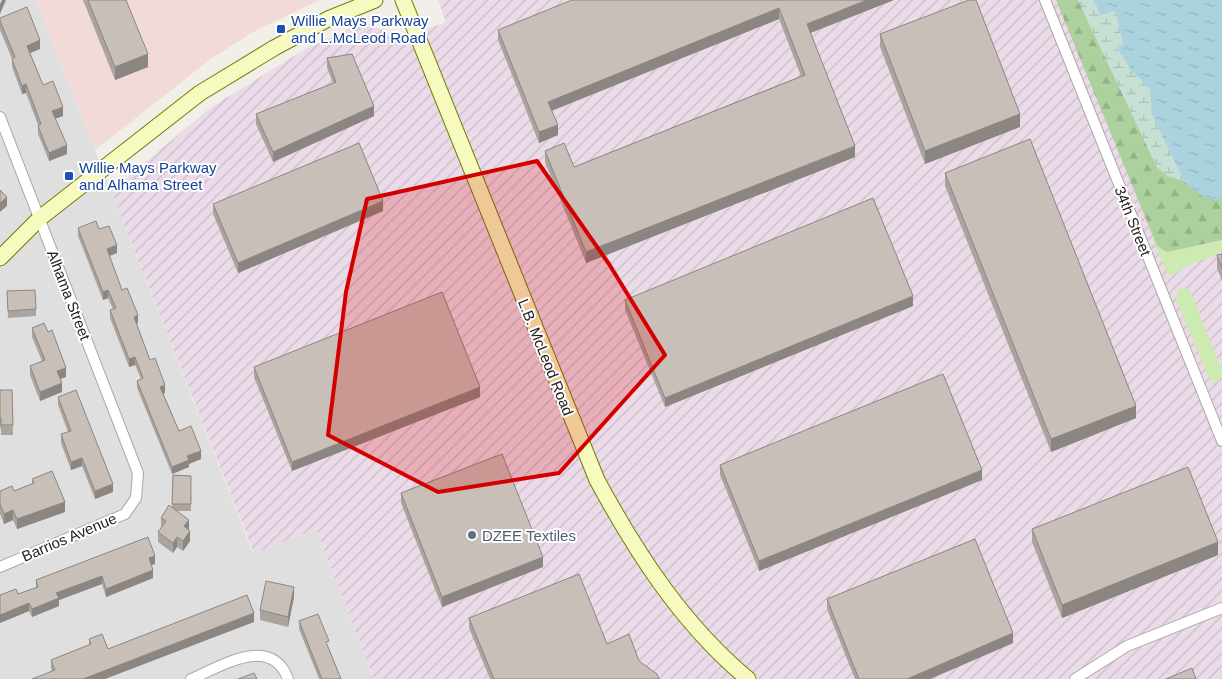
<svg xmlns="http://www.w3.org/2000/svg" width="1222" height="679" viewBox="0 0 1222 679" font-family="Arial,sans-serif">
<defs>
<pattern id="industrial-furrows" width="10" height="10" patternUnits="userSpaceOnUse" patternTransform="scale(1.25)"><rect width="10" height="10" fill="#ebdbe8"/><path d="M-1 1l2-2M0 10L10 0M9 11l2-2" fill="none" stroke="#c9bcc7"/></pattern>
<pattern id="forest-firs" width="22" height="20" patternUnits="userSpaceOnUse" patternTransform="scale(1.25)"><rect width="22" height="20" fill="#add19e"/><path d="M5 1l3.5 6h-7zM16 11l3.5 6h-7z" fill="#95b388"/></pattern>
<pattern id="wetland-marsh" width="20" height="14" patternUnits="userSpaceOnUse" patternTransform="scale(1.25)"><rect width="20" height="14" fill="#c6e0d4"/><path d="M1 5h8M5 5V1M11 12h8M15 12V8" fill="none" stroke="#aac0b6"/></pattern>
<pattern id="water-ripples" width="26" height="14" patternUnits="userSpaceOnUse" patternTransform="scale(1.25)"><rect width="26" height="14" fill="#aad3df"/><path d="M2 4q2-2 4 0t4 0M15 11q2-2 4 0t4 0" fill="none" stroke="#92b5bf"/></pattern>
</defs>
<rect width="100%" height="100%" fill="#f2efe9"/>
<!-- residential -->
<polygon fill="#e0dfdf" points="0,0 36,0 253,553 316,529 374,679 0,679"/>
<!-- commercial -->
<polygon fill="#f2dad9" points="36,0 320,0 253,32 211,59 95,150"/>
<!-- industrial -->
<polygon fill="url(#industrial-furrows)" points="438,0 1222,0 1222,679 374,679 316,529 254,553 111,191 210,108 304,50 351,28 366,25 384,30 393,42 446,22"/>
<!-- grass -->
<g fill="#cdebb0">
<polygon points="1151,235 1157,246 1167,252 1222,240 1222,252 1184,267 1176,274 1171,275 1166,271"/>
<polygon points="1181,288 1190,290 1222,370 1222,378 1213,382 1208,376 1176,299 1177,291"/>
</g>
<!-- forest -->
<polygon fill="url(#forest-firs)" points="1056,0 1078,0 1157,167 1168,176 1184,181 1199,194 1215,200 1222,197 1222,240 1167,252 1157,246"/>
<!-- wetland -->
<polygon fill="url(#wetland-marsh)" points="1078,0 1093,0 1097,9 1115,10 1123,42 1118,48 1119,51 1132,71 1150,89 1152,115 1184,181 1168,176 1157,167"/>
<!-- water -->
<polygon fill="url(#water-ripples)" points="1093,0 1222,0 1222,197 1215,200 1199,194 1184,181 1152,115 1150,89 1132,71 1119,51 1118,49 1123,42 1115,11 1101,15"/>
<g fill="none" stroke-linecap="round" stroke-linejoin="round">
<defs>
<g id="street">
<polyline points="1045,0 1222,441"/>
<polyline points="0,117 138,473 136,498 125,514 0,567"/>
<path d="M191,679C222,666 271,634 288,679"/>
<polyline points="1075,679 1127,646 1222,608"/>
</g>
<g id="secondary">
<path d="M403,0L597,480C637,554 683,625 748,679"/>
<polyline points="0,258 40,218 200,93 274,48 328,19 375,0"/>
</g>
</defs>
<!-- street casing -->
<use href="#street" stroke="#a9a9a9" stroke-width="12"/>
<!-- secondary casing -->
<use href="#secondary" stroke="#707d05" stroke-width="17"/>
<!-- street -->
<use href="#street" stroke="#fff" stroke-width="10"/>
<!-- secondary -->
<use href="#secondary" stroke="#f7fabf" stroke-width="15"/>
</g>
<!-- wall -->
<g fill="#aba49e">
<polygon points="83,0 126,0 148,67 115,80"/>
<polygon points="894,0 811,33 855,157 586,263 545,162 545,151 574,167 801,76 779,19 552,111 558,135 539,143 498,40 498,30"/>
<polygon points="0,18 40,49 30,53 43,85 63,116 55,118 67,154 49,161 38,134 38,125 26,93 22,94 12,67 12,59 0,30"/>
<polygon points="880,34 1020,127 925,164 880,47"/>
<polygon points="327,58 374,116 273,162 256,124 256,114 333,83 327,68"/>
<polygon points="945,173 1136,418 1051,452 945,186"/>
<polygon points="213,204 383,211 238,273 213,214"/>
<polygon points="78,228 99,229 117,253 109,256 122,290 138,323 136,324 150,360 165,393 163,393 179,431 201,459 189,464 189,467 172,474 137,388 137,381 141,379 135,365 129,367 110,318 110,310 113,309 108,298 103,300 78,236"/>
<polygon points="1222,254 1222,281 1217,268 1217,255"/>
<polygon points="7,291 36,309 36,316 8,318"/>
<polygon points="625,300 913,306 665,407 625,310"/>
<polygon points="32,328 66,377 60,379 62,392 40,401 30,375 30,366 42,361 32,337"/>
<polygon points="254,367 480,397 292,471 254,377"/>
<polygon points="0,390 12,390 13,435 1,435 1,428 0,428"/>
<polygon points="58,397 113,492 95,499 82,466 71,470 61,443 61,434 68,432 58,405"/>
<polygon points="720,465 982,480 759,571 720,475"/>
<polygon points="173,475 191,476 191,511 177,511 189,530 190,541 183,551 177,547 173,553 158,542 158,532 161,528 161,518 172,507"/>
<polygon points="32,479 65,512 17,529 13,520 4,524 0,514 0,491 14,491 32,484"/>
<polygon points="401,493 543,567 442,607 401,503"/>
<polygon points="1032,529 1218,555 1062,618 1032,542"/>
<polygon points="155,564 151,565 153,578 106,597 102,584 59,600 59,606 32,617 29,611 0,623 0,595 18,594 36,588 36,580"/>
<polygon points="294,597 288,627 260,620 260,610"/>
<polygon points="827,599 1013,643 930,679 855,679 827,609"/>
<polygon points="469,618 607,644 639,661 659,679 490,679 469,628"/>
<polygon points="299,621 329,649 341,679 319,679 299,629"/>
<polygon points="254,622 52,672 51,668 51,660 89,645 89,639 108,649"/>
</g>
<!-- shaded-wall -->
<g fill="#8b8681">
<polygon points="2,0 6,0 0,14 0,4"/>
<polygon points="867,0 894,0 807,34 807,24"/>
<polygon points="779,8 779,19 548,112 548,102"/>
<polygon points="40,40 40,49 27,54 27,46"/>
<polygon points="148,54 148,67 115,80 115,67"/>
<polygon points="26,84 26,93 22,94 22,86"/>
<polygon points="374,106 374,116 273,162 273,152"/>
<polygon points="63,107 63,116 52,120 52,111"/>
<polygon points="1020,114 1020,127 925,164 925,151"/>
<polygon points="558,125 558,135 539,143 539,132"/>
<polygon points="67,145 67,154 49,161 49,153"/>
<polygon points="855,146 855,157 586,263 586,252"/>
<polygon points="7,197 7,206 0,212 0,203"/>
<polygon points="383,201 383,211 238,273 238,263"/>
<polygon points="117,245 117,253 107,257 107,249"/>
<polygon points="108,290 108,298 103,300 103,292"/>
<polygon points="913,296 913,306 665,407 665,398"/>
<polygon points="138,315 138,323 134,325 134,317"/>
<polygon points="135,357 135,365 129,367 129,359"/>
<polygon points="66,368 66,377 57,380 57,371"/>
<polygon points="62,383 62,392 40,401 40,392"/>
<polygon points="165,385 165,393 160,395 160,387"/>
<polygon points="480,387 480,397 292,471 292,462"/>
<polygon points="1136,406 1136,418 1051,452 1051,439"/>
<polygon points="201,451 201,459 189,464 189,467 172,474 172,467 187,456"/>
<polygon points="82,458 82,466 71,470 71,462"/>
<polygon points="982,470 982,480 759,571 759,561"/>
<polygon points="113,484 113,492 95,499 95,491"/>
<polygon points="65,502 65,512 17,529 17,519"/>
<polygon points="13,510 13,520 4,524 4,514"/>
<polygon points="189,520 189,530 184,536 184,526"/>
<polygon points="190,531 190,541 183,551 183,541"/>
<polygon points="177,537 177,547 173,553 173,543"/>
<polygon points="1218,542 1218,555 1062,618 1062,605"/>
<polygon points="155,556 155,564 149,566 149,558"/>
<polygon points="543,557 543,567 442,607 442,597"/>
<polygon points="153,570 153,578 106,597 106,589"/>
<polygon points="102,576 102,584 59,600 59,606 32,617 32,609 56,593"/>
<polygon points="294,587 294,597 288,627 288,617"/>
<polygon points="29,603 29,611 0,623 0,615"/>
<polygon points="254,613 254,622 105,679 83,679"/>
<polygon points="1013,633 1013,643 930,679 907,679"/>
</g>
<!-- building -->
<g fill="#c7bfb8" stroke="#8b8681">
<polygon points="88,0 126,0 148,54 115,67"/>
<polygon points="572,0 867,0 807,24 855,146 586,252 545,151 564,143 574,167 805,75 779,8 548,102 558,125 539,132 498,30"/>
<polygon points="969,0 976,0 1020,114 925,151 880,34"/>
<polygon points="27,7 40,40 27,46 43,85 53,81 63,107 52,111 67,145 49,153 38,126 41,124 26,84 22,86 12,59 15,57 0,21 0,18"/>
<polygon points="352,54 374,106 273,152 256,114 336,82 327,58"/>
<polygon points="1030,139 1136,406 1051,439 945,173"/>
<polygon points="359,143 383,201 238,263 213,204"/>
<polygon points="0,190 7,197 0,203"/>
<polygon points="873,198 913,296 665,398 625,300"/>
<polygon points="96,221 99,229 109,226 117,245 107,249 122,290 127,288 138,315 134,317 150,360 155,358 165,385 160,387 179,431 191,426 201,451 187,456 189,460 172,467 137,381 143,378 135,357 129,359 110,310 116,308 108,290 103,292 78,228"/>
<polygon points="1222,254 1222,268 1217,255"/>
<polygon points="35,290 36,309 8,311 7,291"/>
<polygon points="442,292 480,387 292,462 254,367"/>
<polygon points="44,323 48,332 52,330 66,368 57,371 62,383 40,392 30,366 45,360 32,328"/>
<polygon points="943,374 982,470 759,561 720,465"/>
<polygon points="0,390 12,390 13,425 1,425 1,418 0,418"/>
<polygon points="76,390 113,484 95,491 82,458 71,462 61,434 71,431 58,397"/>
<polygon points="502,454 543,557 442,597 401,493"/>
<polygon points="1188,467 1218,542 1062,605 1032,529"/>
<polygon points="52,471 65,502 17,519 13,510 4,514 0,504 0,491 12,486 14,491 34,483 32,479"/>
<polygon points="173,475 191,476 191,504 172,504"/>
<polygon points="169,505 189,520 184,526 190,531 183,541 177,537 173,543 158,532 166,521 161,518"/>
<polygon points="148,537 155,556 149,558 153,570 106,589 102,576 56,593 59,598 32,609 29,603 0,615 0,595 16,589 18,594 38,587 36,580"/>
<polygon points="975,539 1013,633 907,679 859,679 827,599"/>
<polygon points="579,574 607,644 629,634 639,661 657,674 659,679 494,679 469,618"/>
<polygon points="266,581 294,587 288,617 260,610"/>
<polygon points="247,595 254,613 83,679 32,679 55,670 51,660 91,644 89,639 102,634 108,649"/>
<polygon points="318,614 329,641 326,642 341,679 322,679 299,621"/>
<polygon points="1192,668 1196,679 1166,679"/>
<polygon points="254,673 257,679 238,679"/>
</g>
<!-- marked area -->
<path fill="#d40000" fill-opacity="0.2" stroke="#d40000" stroke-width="4" stroke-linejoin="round" d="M537,161L609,264L665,355L559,473L438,492L328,435L346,292L367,199Z"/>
<!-- markers -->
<g fill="#1a4fb4" stroke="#fff" stroke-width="2">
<rect x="276" y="24" width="10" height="10" rx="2.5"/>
<rect x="64" y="171" width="10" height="10" rx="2.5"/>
</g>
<circle fill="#5c6f8a" stroke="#fff" stroke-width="2" cx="472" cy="535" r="5"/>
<g text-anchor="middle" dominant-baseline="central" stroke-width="4" stroke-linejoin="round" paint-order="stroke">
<!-- transit labels -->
<g font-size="15" fill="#164399" stroke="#fff" text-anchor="start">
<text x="291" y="20">Willie Mays Parkway<tspan x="291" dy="17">and L.McLeod Road</tspan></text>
<text x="79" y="167">Willie Mays Parkway<tspan x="79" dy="17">and Alhama Street</tspan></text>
</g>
<!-- street labels -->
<g font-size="15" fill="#222" stroke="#fff">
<text transform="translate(1133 221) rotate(68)">34th Street</text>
<text transform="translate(69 295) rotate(69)">Alhama Street</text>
<text transform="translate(546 357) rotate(68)">L.B. McLeod Road</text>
<text transform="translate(69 537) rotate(-23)">Barrios Avenue</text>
</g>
<!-- service labels -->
<g font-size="15" fill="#4e5e75" stroke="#fff" text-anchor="start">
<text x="482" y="535">DZEE Textiles</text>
</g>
</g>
</svg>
